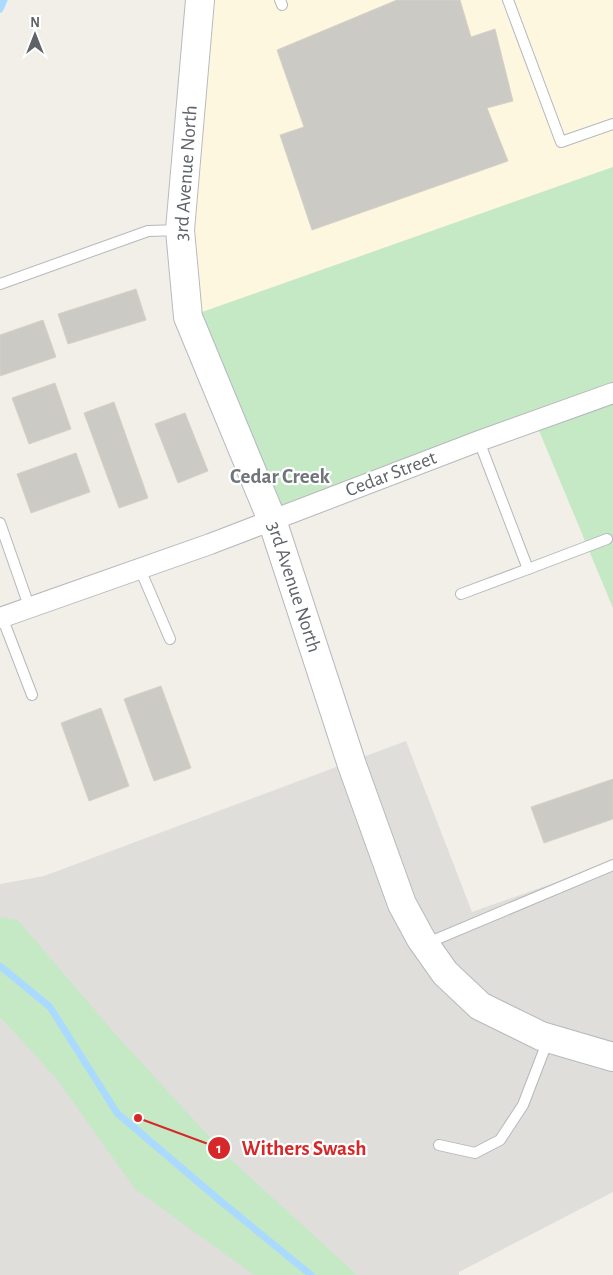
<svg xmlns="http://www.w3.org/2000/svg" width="613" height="1275" viewBox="0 0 613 1275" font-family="'Alegreya Sans',sans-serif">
<rect width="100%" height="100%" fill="#f1efe8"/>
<!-- commercial -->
<polygon fill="#fef7e0" points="184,0 613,0 613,167 188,317 206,12"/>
<!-- industrial -->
<polygon fill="#e0deda" points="406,741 472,912 613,862 613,1192 459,1272 459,1275 0,1275 0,884 44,876"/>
<!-- green -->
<g fill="#c5e8c5">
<polygon points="613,167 613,608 535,421 272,520 188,317"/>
<polygon points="0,917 18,920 117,1036 228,1157 357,1275 254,1275 135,1189 56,1078 0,1017"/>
</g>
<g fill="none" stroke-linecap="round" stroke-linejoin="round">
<!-- stream -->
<g stroke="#aadaff" stroke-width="7">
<polyline points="0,9 4,0"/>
<polyline points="0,966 50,1007 117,1113 218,1199 311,1275"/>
</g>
</g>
<!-- building -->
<g fill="#cccac5" stroke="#d6d1c6">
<polygon points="397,0 460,0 471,37 495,29 513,101 487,108 508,161 312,230 280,135 304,127 277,50"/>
<polygon points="136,289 146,320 68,344 58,314"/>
<polygon points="43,320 56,357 0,376 0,335"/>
<polygon points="55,383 71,429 29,444 12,398"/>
<polygon points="114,402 148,498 119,508 84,413"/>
<polygon points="185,413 208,471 178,483 155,424"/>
<polygon points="76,453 90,492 31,513 17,474"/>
<polygon points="161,686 191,768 154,781 124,699"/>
<polygon points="101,708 129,786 89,801 61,723"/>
<polygon points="613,779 613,819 544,843 531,807"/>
</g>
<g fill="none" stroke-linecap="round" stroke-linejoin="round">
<defs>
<g id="lane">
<polyline points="280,0 282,5"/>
<polyline points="508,0 561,142 613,124"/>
<polyline points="0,284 148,231 180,230"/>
<polyline points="479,441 528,569 607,539"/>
<polyline points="0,523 29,606"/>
<polyline points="140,569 170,639"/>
<polyline points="461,594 528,569"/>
<polyline points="2,617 32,695"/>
<polyline points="425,944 613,865"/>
<polyline points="439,1145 475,1153 500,1140 523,1105 548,1040"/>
</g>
<polyline id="street" points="0,618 210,544 479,441 613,393"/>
<polyline id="secondary" points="200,0 180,230 188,317 272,520 352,765 402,904 421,939 445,973 480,1006 541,1036 613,1057"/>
</defs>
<!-- lane casing -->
<use href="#lane" stroke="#b5b8bc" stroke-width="12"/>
<!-- street casing -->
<use href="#street" stroke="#b5b8bc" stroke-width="22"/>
<!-- secondary casing -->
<use href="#secondary" stroke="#b6babf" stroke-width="30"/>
<!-- lane -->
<use href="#lane" stroke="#fff" stroke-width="10"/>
<!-- street -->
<use href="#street" stroke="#fff" stroke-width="20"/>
<!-- secondary -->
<use href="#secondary" stroke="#fff" stroke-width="28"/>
</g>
<g text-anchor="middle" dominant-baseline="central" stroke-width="4.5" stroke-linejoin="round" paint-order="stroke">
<!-- street labels -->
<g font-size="20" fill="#5f6368" stroke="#fff">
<text transform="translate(186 173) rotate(-86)">3rd Avenue North</text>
<text transform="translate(391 474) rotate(-21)">Cedar Street</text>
<text transform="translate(294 587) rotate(72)">3rd Avenue North</text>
</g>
<!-- neighbourhood labels -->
<g font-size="21" font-weight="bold" fill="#70757a" stroke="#fff">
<text x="280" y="476">Cedar Creek</text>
</g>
</g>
<!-- callouts -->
<path fill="none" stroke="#d62828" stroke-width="2" d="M138 1118L219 1148"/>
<g fill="#d62828" stroke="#fff" stroke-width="2">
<circle cx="138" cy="1118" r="5"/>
<circle cx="219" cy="1148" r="12"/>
</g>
<g font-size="15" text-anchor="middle" font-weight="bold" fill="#fff">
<text x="219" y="1153">1</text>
</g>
<g font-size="21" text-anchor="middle" font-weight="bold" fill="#d62828" stroke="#fff" stroke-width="4.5" stroke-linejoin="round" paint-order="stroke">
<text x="304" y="1155">Withers Swash</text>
</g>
<!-- north arrow -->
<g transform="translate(35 35)" stroke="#ffffff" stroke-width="4" paint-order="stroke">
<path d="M0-4L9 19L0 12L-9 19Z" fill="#5f6368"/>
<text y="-8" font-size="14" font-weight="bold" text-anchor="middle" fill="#5f6368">N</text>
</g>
</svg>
